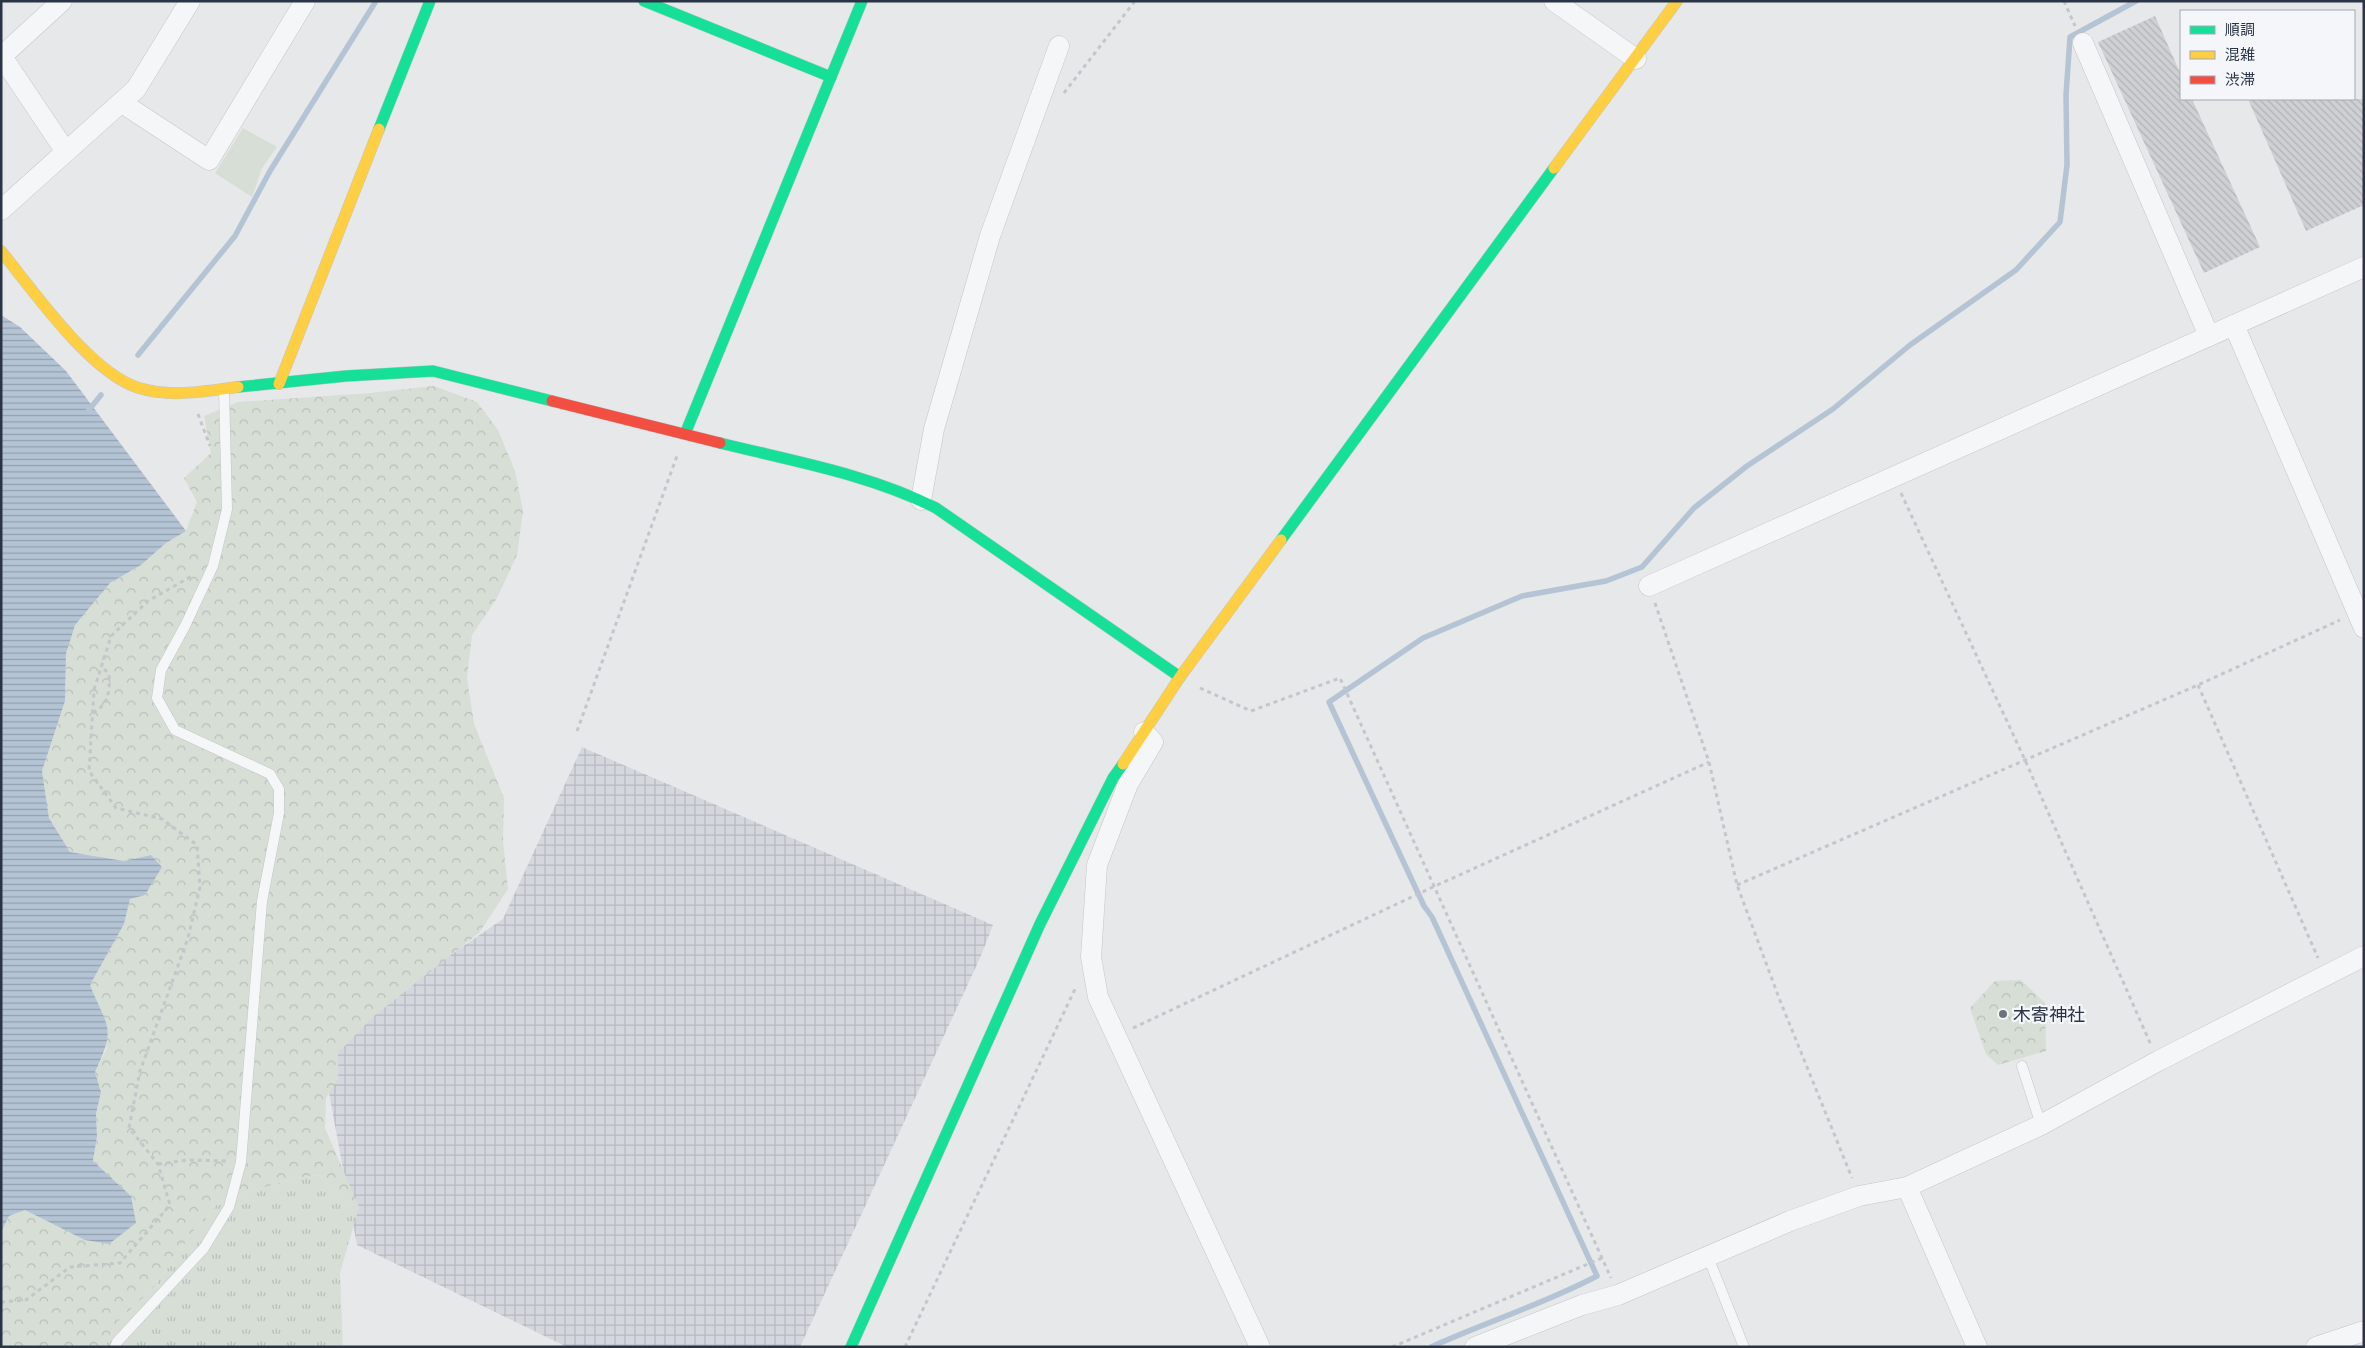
<svg xmlns="http://www.w3.org/2000/svg" width="2365" height="1348" viewBox="0 0 2365 1348" font-family="'PT Sans','Noto Sans JP',sans-serif">
<defs>
<pattern id="industrial-grid" width="8" height="8" patternUnits="userSpaceOnUse" patternTransform="scale(1.25)"><rect width="8" height="8" fill="#d4d7dd"/><path d="M0 4h8M4 0v8" fill="none" stroke="#b6b9bf"/></pattern>
<pattern id="grass-tufts" width="24" height="20" patternUnits="userSpaceOnUse" patternTransform="scale(1.25)"><rect width="24" height="20" fill="#d6ded6"/><path d="M3 7l-1-3M5 7V3M7 7l1-3M15 17l-1-3M17 17v-4M19 17l1-3" fill="none" stroke="#b8bfb9"/></pattern>
<pattern id="forest-crowns" width="20" height="18" patternUnits="userSpaceOnUse" patternTransform="scale(1.25)"><rect width="20" height="18" fill="#d6ded6"/><path d="M2 6a3 3 0 1 1 6 0M12 15a3 3 0 1 1 6 0" fill="none" stroke="#b8bfb9"/></pattern>
<pattern id="water-rules" width="6" height="5" patternUnits="userSpaceOnUse" patternTransform="scale(1.25)"><rect width="6" height="5" fill="#b4c4d5"/><path d="M0 2.5h6" fill="none" stroke="#93a0af"/></pattern>
<pattern id="building-back-hatch" width="6" height="6" patternUnits="userSpaceOnUse" patternTransform="scale(1.25)"><rect width="6" height="6" fill="#ced0d3"/><path d="M-1 5l2 2M0 0l6 6M5-1l2 2" fill="none" stroke="#b1b3b6"/></pattern>
</defs>
<rect width="100%" height="100%" fill="#e6e8ea"/>
<!-- industrial -->
<polygon fill="url(#industrial-grid)" points="582,747 993,925 980,958 800,1347 567,1347 357,1245 320,1044 503,919"/>
<!-- grass -->
<polygon fill="url(#grass-tufts)" points="320,1175 342,1206 359,1207 340,1273 343,1347 104,1347 116,1323 154,1287 195,1229 220,1201 295,1178"/>
<!-- forest -->
<g fill="url(#forest-crowns)">
<polygon points="434,386 477,402 498,430 515,471 523,511 517,555 497,598 472,635 467,678 474,724 504,798 503,841 508,889 479,933 374,1016 338,1053 338,1080 326,1098 325,1128 359,1207 342,1206 320,1175 295,1178 220,1201 195,1229 154,1287 116,1323 104,1347 1,1347 1,1232 9,1216 25,1210 52,1222 131,1196 93,1161 97,1136 96,1114 101,1092 95,1072 107,1048 98,1005 90,985 124,924 130,899 151,855 124,861 70,852 49,818 42,771 65,701 66,654 75,624 110,583 141,565 166,543 186,531 197,502 184,478 211,453 204,416 238,402 370,393"/>
<polygon points="2021,980 2045,1003 2046,1051 1998,1065 1986,1054 1970,1008 1995,981"/>
</g>
<!-- park -->
<polygon fill="#d6ded6" points="243,128 277,147 262,168 252,197 215,173"/>
<!-- water -->
<path fill="url(#water-rules)" d="M1,315L20,327L66,371L186,531L166,543L141,565L110,583L75,625L66,654L65,701L42,771L49,818L70,852L124,861L151,855L162,867L145,895L130,899L124,924L90,985C107,1028 117,1026 95,1072L101,1092L96,1114L97,1136L93,1161L131,1196L136,1223L109,1244L85,1240L25,1210L9,1216L1,1232Z"/>
<g fill="none" stroke-linecap="round" stroke-linejoin="round">
<!-- stream -->
<g stroke="#b4c4d5" stroke-width="5.5">
<polyline points="138,355 235,236 270,171 376,1"/>
<polyline points="88,411 101,395"/>
<path d="M1431,1347C1486,1322 1544,1304 1597,1276L1432,917L1424,906L1329,702L1423,638L1522,596L1606,581L1642,567L1694,508L1747,466L1833,409L1910,345L2016,270L2060,222L2067,165L2066,95L2070,37L2136,1"/>
</g>
</g>
<!-- building -->
<g fill="url(#building-back-hatch)">
<polygon points="2155,16 2181,75 2181,99 2192,99 2260,247 2204,273 2098,42"/>
<polygon points="2248,99 2364,99 2364,205 2306,231"/>
</g>
<g fill="none" stroke-linecap="round" stroke-linejoin="round">
<defs>
<g id="lane">
<polyline points="2022,1066 2041,1125"/>
<polyline points="1708,1257 1744,1347"/>
<polyline points="115,1347 117,1342 204,1248 229,1207 241,1162 262,901 279,813 279,789 270,774 175,730 157,698 161,670 185,626 213,566 227,509 224,390"/>
</g>
<g id="street">
<polyline points="1554,1 1636,59"/>
<polyline points="2083,43 2209,336"/>
<polyline points="1,55 66,152"/>
<polyline points="2,56 62,1"/>
<polyline points="122,103 209,160 305,1"/>
<polyline points="1,210 136,89 190,1"/>
<polyline points="2234,325 2364,628"/>
<polyline points="921,500 934,429 990,236 1059,46"/>
<polyline points="1649,586 2364,267"/>
<polyline points="1144,732 1153,742 1128,784 1097,865 1091,957 1098,997 1260,1347"/>
<polyline points="1907,1187 1977,1347"/>
<polyline points="1475,1347 1582,1305 1618,1295 1790,1221 1859,1196 1907,1187 2041,1125 2158,1061 2364,956"/>
<polyline points="2316,1347 2364,1331"/>
</g>
<g id="fast">
<polyline points="644,1 831,77"/>
<polyline points="379,129 430,1"/>
<polyline points="238,387 346,376 433,371 552,401"/>
<polyline points="685,434 862,1"/>
<path d="M720,443C792,461 869,474 936,508L1180,677"/>
<polyline points="1281,540 1554,168"/>
<polyline points="851,1347 1040,924 1113,778 1123,764"/>
</g>
<g id="slow">
<polyline points="1554,168 1677,1"/>
<path d="M1,251C33,290 90,373 139,388C171,398 205,391 238,387"/>
<polyline points="279,384 379,129"/>
<polyline points="1123,764 1180,677 1281,540"/>
</g>
<polyline id="jam" points="552,401 720,443"/>
</defs>
<!-- lane casing -->
<use href="#lane" stroke="#c4c6c8" stroke-width="11"/>
<!-- street casing -->
<use href="#street" stroke="#c4c6c8" stroke-width="21"/>
<!-- fast casing -->
<use href="#fast" stroke="#c4c6c8" stroke-width="12"/>
<!-- slow casing -->
<use href="#slow" stroke="#c4c6c8" stroke-width="12"/>
<!-- jam casing -->
<use href="#jam" stroke="#c4c6c8" stroke-width="12"/>
<!-- path -->
<g stroke="#c5c6ca" stroke-width="3" stroke-dasharray="4 4" stroke-linecap="butt">
<polyline points="2064,1 2075,26"/>
<polyline points="1064,93 1135,1"/>
<polyline points="198,414 210,446"/>
<polyline points="1901,493 2025,760 2151,1045"/>
<polyline points="1655,603 1709,762 1737,885 1779,998 1852,1178"/>
<polyline points="2198,685 2318,958"/>
<polyline points="1200,688 1251,711 1340,678 1611,1278"/>
<path d="M93,713C109,704 110,691 109,674L101,666"/>
<polyline points="577,731 677,456"/>
<polyline points="1737,885 2198,685 2340,620"/>
<polyline points="1133,1028 1433,887 1709,762"/>
<polyline points="158,1164 188,1160 228,1161"/>
<polyline points="1,1302 26,1300 70,1267 120,1263 170,1205 158,1164 129,1128 140,1071 188,938 200,887 197,845 162,819 116,808 89,771 94,690 111,636 148,601 192,576"/>
<polyline points="905,1347 1076,987"/>
<polyline points="1392,1347 1602,1258"/>
</g>
<!-- lane -->
<use href="#lane" stroke="#f5f6f7" stroke-width="10"/>
<!-- street -->
<use href="#street" stroke="#f5f6f7" stroke-width="20"/>
<!-- fast -->
<use href="#fast" stroke="#16e098" stroke-width="11"/>
<!-- slow -->
<use href="#slow" stroke="#ffcf43" stroke-width="11"/>
<!-- jam -->
<use href="#jam" stroke="#f24e42" stroke-width="11"/>
</g>
<!-- markers -->
<circle fill="#6c737f" stroke="#f4f6f9" stroke-width="2" cx="2003" cy="1014" r="5"/>
<g text-anchor="middle" dominant-baseline="central" stroke-width="4.5" stroke-linejoin="round" paint-order="stroke">
<!-- poi labels -->
<g font-size="18" fill="#2b3445" stroke="#f4f6f9" text-anchor="start">
<text x="2013" y="1014">木寄神社</text>
</g>
</g>
<!-- border -->
<rect width="2365" height="1348" fill="none" stroke="#2b3445" stroke-width="5"/>
<!-- legend -->
<rect x="2180" y="10" width="175" height="90" fill="#f4f6f9" stroke="#a4a8b1"/>
<rect x="2190" y="26" width="25" height="8" fill="#16e098" stroke="#a4a8b1"/>
<text x="2225" y="35" font-size="15" fill="#2b3445">順調</text>
<rect x="2190" y="51" width="25" height="8" fill="#ffcf43" stroke="#a4a8b1"/>
<text x="2225" y="60" font-size="15" fill="#2b3445">混雑</text>
<rect x="2190" y="76" width="25" height="8" fill="#f24e42" stroke="#a4a8b1"/>
<text x="2225" y="85" font-size="15" fill="#2b3445">渋滞</text>
</svg>
